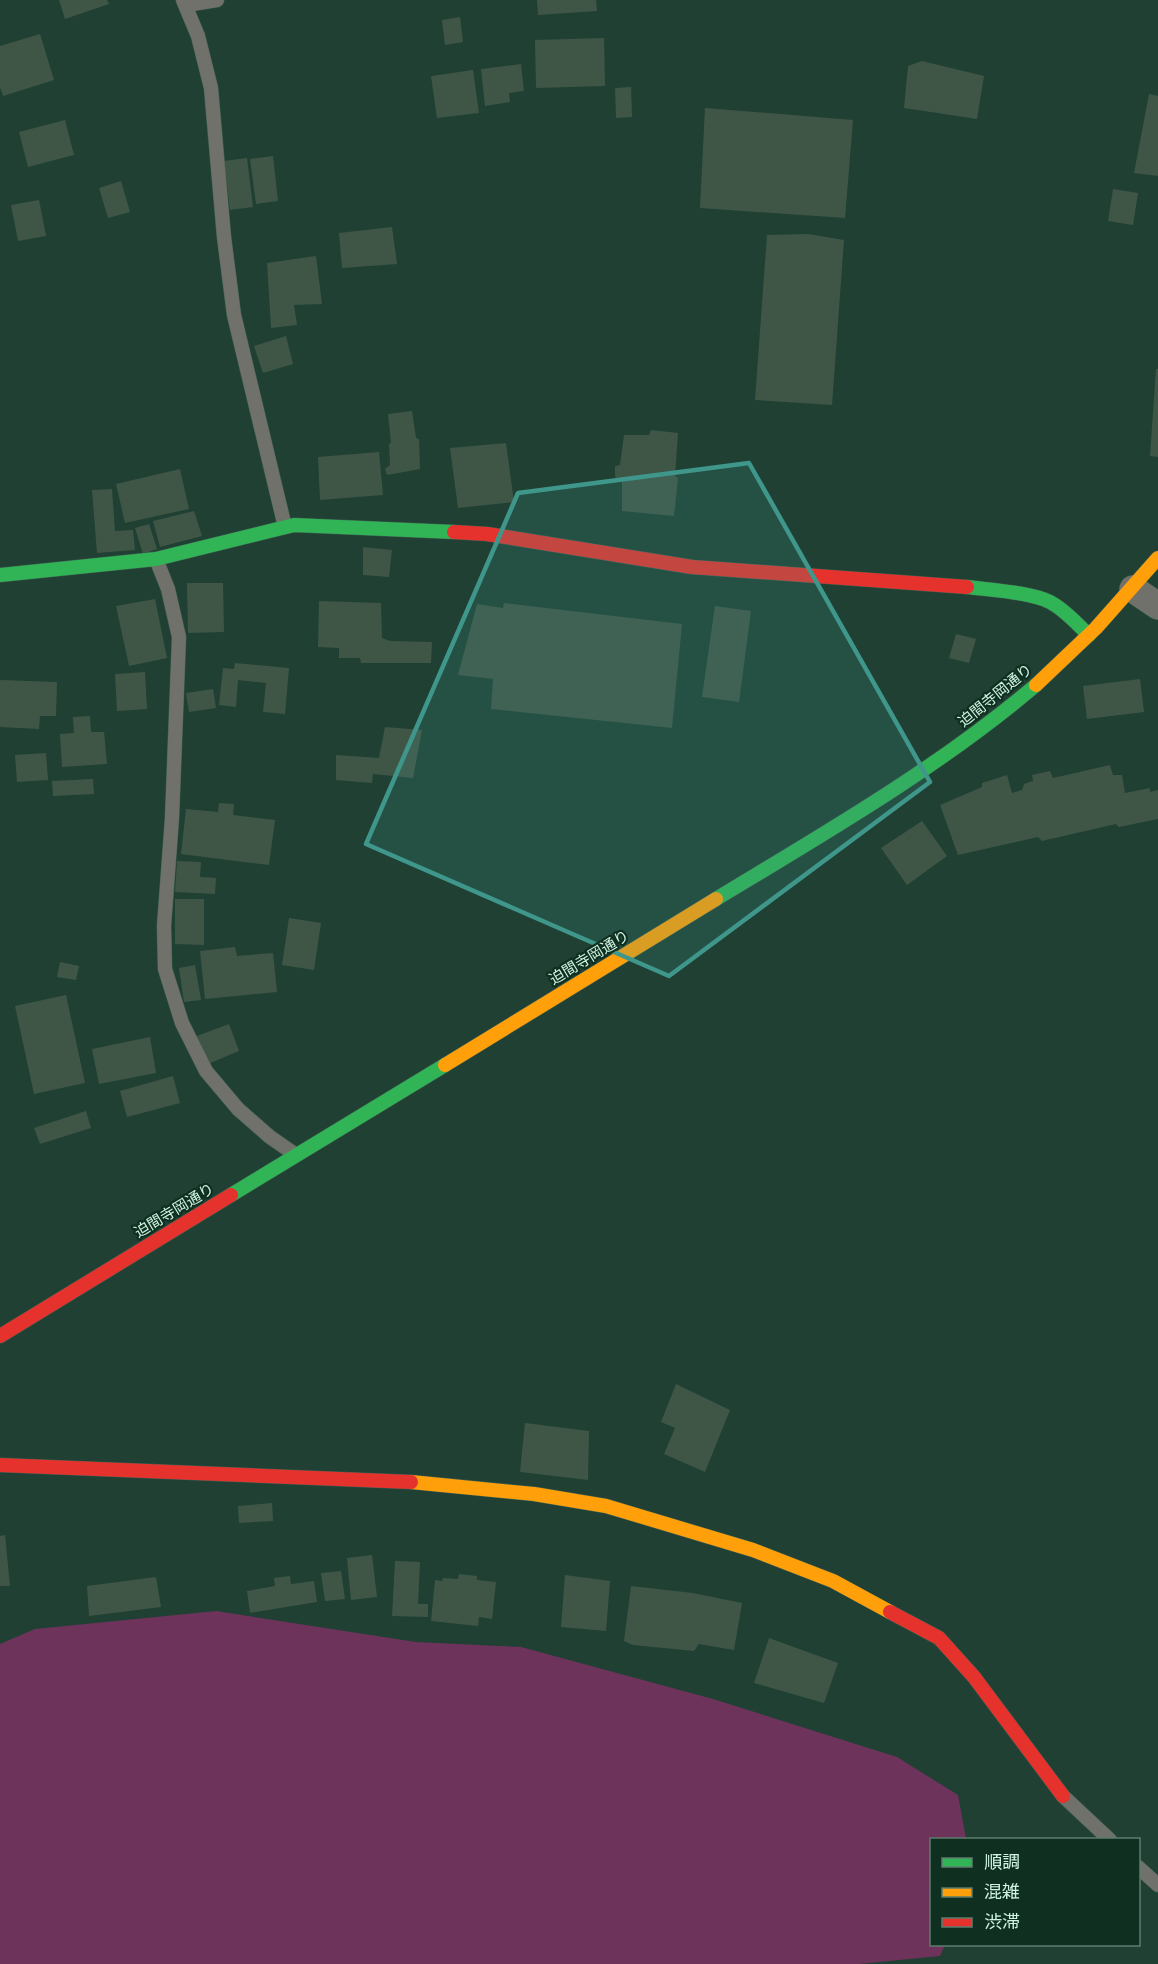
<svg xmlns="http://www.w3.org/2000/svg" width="1158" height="1964" viewBox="0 0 1158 1964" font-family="Manrope,'Noto Sans JP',sans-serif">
<rect width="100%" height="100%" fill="#1f4033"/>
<!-- green -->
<polygon fill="#6d335b" points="216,1611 416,1642 521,1647 713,1699 897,1757 958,1795 966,1839 932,1840 932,1944 945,1945 940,1956 859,1964 0,1964 0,1644 35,1629"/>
<!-- building -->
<g fill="#3f5647">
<polygon points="59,0 107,0 109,4 65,19"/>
<polygon points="537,0 596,0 597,11 538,15"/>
<polygon points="460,17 463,42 445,45 442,20"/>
<polygon points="40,34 54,80 3,96 0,87 0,46"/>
<polygon points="604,38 605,86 536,88 535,40"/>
<polygon points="922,61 984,76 977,119 904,108 908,66"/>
<polygon points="521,64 524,91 509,93 510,102 485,106 481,69"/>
<polygon points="473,70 479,113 437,118 431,76"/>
<polygon points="631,87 632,117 616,118 615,88"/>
<polygon points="1149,94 1158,96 1158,176 1134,173"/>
<polygon points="705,108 853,120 845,218 700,208"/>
<polygon points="65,120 74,155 28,167 19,132"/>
<polygon points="273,156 278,201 256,204 250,159"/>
<polygon points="247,158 253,207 230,210 224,161"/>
<polygon points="121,181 130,212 108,218 99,188"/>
<polygon points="1113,189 1138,193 1133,225 1108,221"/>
<polygon points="39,200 46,236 18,241 11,205"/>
<polygon points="392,227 397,264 342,268 339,233"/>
<polygon points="808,234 844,240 832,405 755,400 767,235"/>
<polygon points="316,256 322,304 294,305 297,325 271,328 267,263"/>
<polygon points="286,336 293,364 263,373 254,346"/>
<polygon points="1156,369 1158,369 1158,457 1150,456"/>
<polygon points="412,411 416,438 419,439 420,469 387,475 385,469 390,465 389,444 391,443 388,414"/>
<polygon points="651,430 678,433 675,476 678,478 674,516 622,511 622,480 615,477 615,466 620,465 624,435 649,435"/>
<polygon points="506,443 514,502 458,508 450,448"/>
<polygon points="379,452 383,495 320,500 318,457"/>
<polygon points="180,469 189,509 125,523 116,484"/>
<polygon points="112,489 115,531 133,530 135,550 97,553 92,490"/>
<polygon points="194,511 202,536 160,547 153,521"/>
<polygon points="149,524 157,549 143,554 135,528"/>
<polygon points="363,547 392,550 389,577 363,575"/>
<polygon points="187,583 223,583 224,632 188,633"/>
<polygon points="155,599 167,658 129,666 116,606"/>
<polygon points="319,601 381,603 382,638 390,641 432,642 431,663 361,663 360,658 339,658 339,648 318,647"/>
<polygon points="504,603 682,624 672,728 491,709 493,679 458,675 477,604 503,608"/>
<polygon points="715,606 751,611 739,702 702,697"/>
<polygon points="956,634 976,639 969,663 949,658"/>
<polygon points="235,663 289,668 285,714 263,712 266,683 238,680 236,707 219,705 223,668 234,669"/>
<polygon points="145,672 147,709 117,711 115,674"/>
<polygon points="1140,679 1144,712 1087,719 1083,686"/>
<polygon points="0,680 57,682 56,716 40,716 39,729 0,727"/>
<polygon points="213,689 216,708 189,712 186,693"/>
<polygon points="90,716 91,732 104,732 107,764 62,767 60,734 74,733 73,717"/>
<polygon points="385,727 422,730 413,778 373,774 372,783 336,780 336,755 379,758"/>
<polygon points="46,753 48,780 17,782 15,755"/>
<polygon points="1110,765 1113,775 1122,775 1125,793 1150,788 1150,792 1158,790 1158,819 1119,827 1116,824 1042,841 1038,837 958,855 940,805 982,787 982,783 1007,775 1012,793 1022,790 1024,784 1033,781 1032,775 1050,771 1053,778"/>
<polygon points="93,779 94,794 53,796 52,781"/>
<polygon points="219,803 234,804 233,815 275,820 269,865 181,854 186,809 218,812"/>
<polygon points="922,821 947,856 907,885 881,848"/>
<polygon points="177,861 201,862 200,877 216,878 215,894 175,892"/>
<polygon points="175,899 204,899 204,945 175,944"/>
<polygon points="289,918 321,923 314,970 282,965"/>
<polygon points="235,947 237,956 273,953 277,992 205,999 200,951"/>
<polygon points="60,962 79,966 76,980 57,977"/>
<polygon points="195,965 201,1000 184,1002 179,968"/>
<polygon points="66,995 85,1083 34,1094 15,1006"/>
<polygon points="229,1024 239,1051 208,1064 197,1036"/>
<polygon points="150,1037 156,1073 99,1084 92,1049"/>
<polygon points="173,1076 180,1103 127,1117 120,1091"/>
<polygon points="86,1111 91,1128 40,1144 34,1128"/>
<polygon points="676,1384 730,1410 705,1472 664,1454 675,1428 661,1422"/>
<polygon points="525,1423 589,1431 588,1480 520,1472"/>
<polygon points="272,1503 273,1521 239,1523 238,1506"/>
<polygon points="5,1535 10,1586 0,1586 0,1536"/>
<polygon points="372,1555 377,1597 351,1600 347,1558"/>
<polygon points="395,1561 420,1562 418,1604 428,1604 428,1617 392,1616"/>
<polygon points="341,1571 345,1599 325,1601 321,1573"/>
<polygon points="459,1574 477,1576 477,1580 496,1582 492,1619 479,1617 478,1626 431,1621 435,1580 442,1581 443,1578 458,1579"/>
<polygon points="565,1575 610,1581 606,1631 561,1627"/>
<polygon points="290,1576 291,1584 314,1581 317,1602 250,1613 247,1591 275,1586 274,1578"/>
<polygon points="156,1577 161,1607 89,1616 87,1586"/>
<polygon points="631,1586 693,1593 742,1603 734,1650 699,1644 694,1651 633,1645 624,1641"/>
<polygon points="769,1638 838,1663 824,1703 754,1683"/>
</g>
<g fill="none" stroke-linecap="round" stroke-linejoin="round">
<defs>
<g id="lane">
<polyline points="183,0 198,36 211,88 224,237 234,315 285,527"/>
<polyline points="186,5 217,0"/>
<polyline points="156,559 168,589 179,637 172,818 164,926 165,969 182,1023 206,1071 238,1109 270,1137 296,1155"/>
<polyline points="1063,1796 1110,1840"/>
<polyline points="1138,1867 1158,1885"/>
</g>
<polyline id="street" points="1133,589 1158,606"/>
<g id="fast">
<polyline points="0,575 156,559 294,525 454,532"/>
<path d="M967,587C990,590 1030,592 1050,602C1064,609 1077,624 1089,635"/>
<path d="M716,899C825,833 938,768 1036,685"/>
<polyline points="231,1195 445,1065"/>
</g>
<g id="slow">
<polyline points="1036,685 1096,628 1158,558"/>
<polyline points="445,1065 716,899"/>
<polyline points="411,1482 534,1494 606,1506 753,1550 833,1581 890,1612"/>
</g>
<g id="jam">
<polyline points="454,532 487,534 692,567 967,587"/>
<polyline points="0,1336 231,1195"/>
<polyline points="0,1465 411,1482"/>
<polyline points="890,1612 939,1638 974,1677 1063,1796"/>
</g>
</defs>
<!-- lane casing -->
<use href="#lane" stroke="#415e52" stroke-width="15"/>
<!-- street casing -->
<use href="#street" stroke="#415e52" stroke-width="28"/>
<!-- fast casing -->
<use href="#fast" stroke="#415e52" stroke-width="15"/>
<!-- slow casing -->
<use href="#slow" stroke="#415e52" stroke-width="15"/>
<!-- jam casing -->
<use href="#jam" stroke="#415e52" stroke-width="15"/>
<!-- lane -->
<use href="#lane" stroke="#6f716a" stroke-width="14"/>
<!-- street -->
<use href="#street" stroke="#6f716a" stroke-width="27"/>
<!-- fast -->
<use href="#fast" stroke="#30b455" stroke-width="14"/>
<!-- slow -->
<use href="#slow" stroke="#ff9f0a" stroke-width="14"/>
<!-- jam -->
<use href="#jam" stroke="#e5322d" stroke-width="14"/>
</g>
<!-- marked area -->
<path fill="#3f968b" fill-opacity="0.2" stroke="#3f968b" stroke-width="4.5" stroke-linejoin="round" d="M749,463L930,782L669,976L366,844L518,493Z"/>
<g text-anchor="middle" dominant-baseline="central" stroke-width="4.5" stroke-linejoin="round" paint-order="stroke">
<!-- street labels -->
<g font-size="15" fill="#cff4e1" stroke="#0f2f21">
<text transform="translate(995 695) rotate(-39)">迫間寺岡通り</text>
<text transform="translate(589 957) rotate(-31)">迫間寺岡通り</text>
<text transform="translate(174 1210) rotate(-31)">迫間寺岡通り</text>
</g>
</g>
<!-- legend -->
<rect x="930" y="1838" width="210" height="108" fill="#0f2f21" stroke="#5c7e6e" stroke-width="1.5"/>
<rect x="942" y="1858" width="30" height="9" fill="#30b455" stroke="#5c7e6e" stroke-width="1.5"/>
<text x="984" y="1868" font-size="18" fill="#cff4e1">順調</text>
<rect x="942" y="1888" width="30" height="9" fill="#ff9f0a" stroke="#5c7e6e" stroke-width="1.5"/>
<text x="984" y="1898" font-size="18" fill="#cff4e1">混雑</text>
<rect x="942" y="1918" width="30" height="9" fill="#e5322d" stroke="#5c7e6e" stroke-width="1.5"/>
<text x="984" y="1928" font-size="18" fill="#cff4e1">渋滞</text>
</svg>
